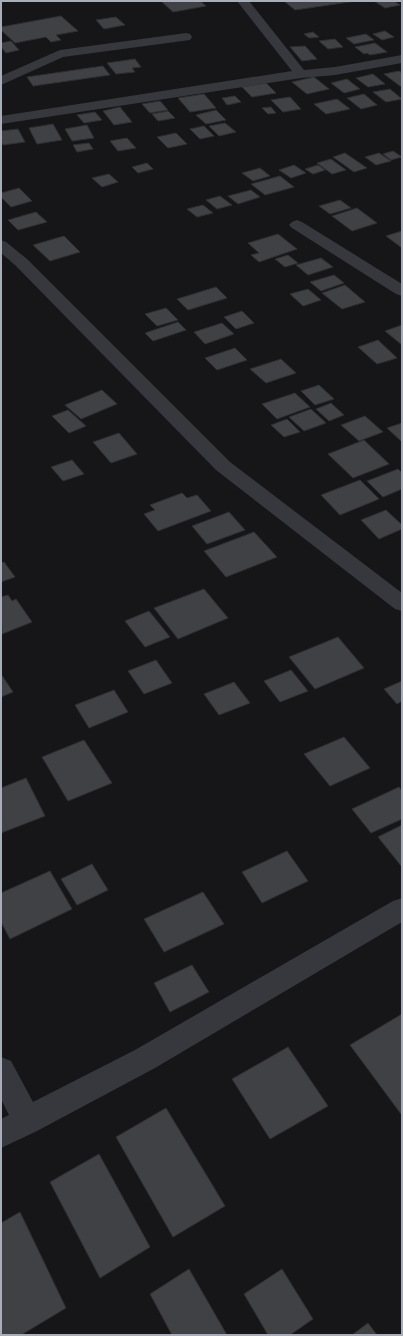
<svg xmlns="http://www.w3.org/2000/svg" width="403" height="1336" viewBox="0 0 403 1336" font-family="'Roboto Condensed',sans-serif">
<rect width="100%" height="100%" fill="#161618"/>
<!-- building -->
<g fill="#404145" stroke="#303034">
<polygon points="167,1 200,1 206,6 173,12 162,2"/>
<polygon points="284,1 356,1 295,10"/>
<polygon points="374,1 394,1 400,5 385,8"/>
<polygon points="61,16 78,31 56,35 61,40 51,42 46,37 15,43 1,30 1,27"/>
<polygon points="116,17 125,25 104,29 96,20"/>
<polygon points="385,31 394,37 382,40 373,34"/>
<polygon points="313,32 319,37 309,38 304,34"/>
<polygon points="366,34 374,40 354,44 346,38"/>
<polygon points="335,39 343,47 328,49 319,41"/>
<polygon points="11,41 19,50 6,53 1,47 1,43"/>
<polygon points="375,43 387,52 370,55 367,53 364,54 355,47"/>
<polygon points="305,46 317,59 302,61 290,47"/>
<polygon points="135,59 141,67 132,68 135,72 116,74 107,63"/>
<polygon points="103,66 110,75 33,86 27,77"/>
<polygon points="399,71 402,73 402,86 400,86 384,74"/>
<polygon points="373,74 385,84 368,87 356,78"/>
<polygon points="314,77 329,89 307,94 292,82"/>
<polygon points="347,79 360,89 344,93 331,83"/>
<polygon points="266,83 276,93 252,97 242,87"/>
<polygon points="390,89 402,99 386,102 373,92"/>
<polygon points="204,94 216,108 190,112 178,98"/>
<polygon points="364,94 377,105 361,109 347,98"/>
<polygon points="235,96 241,102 227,105 222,98"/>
<polygon points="290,97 301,109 283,112 271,100"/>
<polygon points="337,99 350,109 326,114 314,104"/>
<polygon points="160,101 168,110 150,113 142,104"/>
<polygon points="120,107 132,122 114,125 103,111"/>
<polygon points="271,107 276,113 268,114 262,108"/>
<polygon points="216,110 226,120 206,124 196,115"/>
<polygon points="168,111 175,118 158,121 152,114"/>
<polygon points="95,112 102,120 84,123 77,115"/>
<polygon points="225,123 236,132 219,136 209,126"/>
<polygon points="53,124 62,140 37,144 29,128"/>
<polygon points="87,125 94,138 72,141 65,129"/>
<polygon points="204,126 214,136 200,139 190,129"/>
<polygon points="18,129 25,142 3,145 1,142 1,131"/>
<polygon points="176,133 187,144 168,148 157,137"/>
<polygon points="127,138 136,148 118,151 110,141"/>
<polygon points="89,143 93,149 77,152 73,145"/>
<polygon points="393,151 402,157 391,160 383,154"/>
<polygon points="345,153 367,168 354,172 333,157"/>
<polygon points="379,153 391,161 376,165 365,157"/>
<polygon points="331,159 346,170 332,174 317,163"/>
<polygon points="147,163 153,169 138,173 132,167"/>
<polygon points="294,165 306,173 291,178 279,170"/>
<polygon points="318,165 325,170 313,174 305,169"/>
<polygon points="260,168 270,176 253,181 242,173"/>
<polygon points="109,174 118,182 102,187 92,178"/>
<polygon points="280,176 294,187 265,195 251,184"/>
<polygon points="19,188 32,201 11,207 1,197 1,193"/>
<polygon points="251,190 260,197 238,204 228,196"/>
<polygon points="220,196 232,205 217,209 206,200"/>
<polygon points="340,200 351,208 330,214 319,206"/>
<polygon points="203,205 213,213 197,217 187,209"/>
<polygon points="357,208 377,223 352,231 332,216"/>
<polygon points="36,212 47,222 18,230 8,220"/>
<polygon points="402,231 402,248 386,236"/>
<polygon points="278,234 297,249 259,262 251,255 259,253 248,243"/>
<polygon points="64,236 80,252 50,261 33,245"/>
<polygon points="288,255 298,263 285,267 275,259"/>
<polygon points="321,258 333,267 308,275 296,265"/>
<polygon points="334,275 344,283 321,291 310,282"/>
<polygon points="345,285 365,302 342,309 322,293"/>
<polygon points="216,287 227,298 188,310 177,299"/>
<polygon points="308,289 321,300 303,306 290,294"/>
<polygon points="166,308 178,320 157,326 145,314"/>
<polygon points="242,311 254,323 236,329 224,317"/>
<polygon points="178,322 186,330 153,341 145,333"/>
<polygon points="222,323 234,334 205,344 194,332"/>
<polygon points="402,325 402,345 385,331"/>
<polygon points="378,340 397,358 377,364 358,347"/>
<polygon points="235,348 247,360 217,370 205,358"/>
<polygon points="281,359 296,373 266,383 250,369"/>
<polygon points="319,385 334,399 315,405 301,391"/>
<polygon points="102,390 117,404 81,419 65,405"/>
<polygon points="295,393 310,407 277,419 262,404"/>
<polygon points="331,403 344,415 329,421 316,409"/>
<polygon points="311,409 326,423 304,431 289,417"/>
<polygon points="68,410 86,426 69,433 52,416"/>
<polygon points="365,416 383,432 359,441 341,425"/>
<polygon points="287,419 300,432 284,437 271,425"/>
<polygon points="402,423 402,442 387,428"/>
<polygon points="119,433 137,454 111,463 93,442"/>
<polygon points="364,440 389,464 353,478 328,454"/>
<polygon points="72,460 84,474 63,481 51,467"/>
<polygon points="398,469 402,473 402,489 383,497 367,481"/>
<polygon points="360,480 379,499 340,515 321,495"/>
<polygon points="182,493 187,498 197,495 211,511 158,531 144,514 155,510 150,505"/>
<polygon points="386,510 402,525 402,529 379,539 361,520"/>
<polygon points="229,512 245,530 207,544 192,526"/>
<polygon points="254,532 277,557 226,577 204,551"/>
<polygon points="4,562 15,577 1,582 1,563"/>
<polygon points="204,589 228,618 178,639 154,608"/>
<polygon points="8,595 12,601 16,599 32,622 2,634 1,597"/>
<polygon points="149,611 170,637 145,647 125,621"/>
<polygon points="338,637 364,668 315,689 289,657"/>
<polygon points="156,660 172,683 144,694 128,671"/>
<polygon points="291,670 308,691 280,702 264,681"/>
<polygon points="1,674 13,692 1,697"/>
<polygon points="402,681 402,701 397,704 384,689"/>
<polygon points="234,682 250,703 219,715 204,694"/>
<polygon points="114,690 128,712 89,728 75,705"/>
<polygon points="344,737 370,768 330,786 304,754"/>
<polygon points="84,740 112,783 68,801 42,757"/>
<polygon points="26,778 45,816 1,833 1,788"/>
<polygon points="399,787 402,791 402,819 371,833 352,809"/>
<polygon points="402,825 402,867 378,837"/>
<polygon points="287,851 308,881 262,903 242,872"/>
<polygon points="92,864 108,890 77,905 61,879"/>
<polygon points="50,871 72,909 10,939 1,922 1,893"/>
<polygon points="203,892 224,924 164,952 144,919"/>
<polygon points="192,965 209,992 170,1012 154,983"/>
<polygon points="402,1014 402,1113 401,1114 350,1045"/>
<polygon points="288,1047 328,1106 270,1139 232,1079"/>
<polygon points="166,1108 225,1206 173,1237 116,1137"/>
<polygon points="99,1154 150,1247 100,1278 50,1182"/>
<polygon points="20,1212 66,1308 21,1335 1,1335 1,1223"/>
<polygon points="189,1269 227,1335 172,1335 150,1294"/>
<polygon points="282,1269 313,1319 290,1335 268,1335 244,1294"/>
<polygon points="368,1323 377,1335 352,1335"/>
</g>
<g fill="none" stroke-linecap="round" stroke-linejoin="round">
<!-- lane -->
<polygon fill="#37383d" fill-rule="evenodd" points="186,33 190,34 192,37 190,40 63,57 1,85 1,76 60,50"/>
<!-- street -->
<g fill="#37383d" fill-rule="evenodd">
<polygon points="237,1 249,1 304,70 335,67 402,55 402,63 335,75 301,78 1,124 1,116 292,71"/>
<polygon points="297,220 302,222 402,284 402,296 396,294 292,228 289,225 292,222"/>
<polygon points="1,240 6,242 27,259 230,462 402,593 402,611 395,609 216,470 15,265 1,253"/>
<polygon points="402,898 402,922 155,1068 37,1131 1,1148 1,1119 9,1115 1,1099 1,1057 11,1061 33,1102 135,1050 393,901"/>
</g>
</g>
<!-- border -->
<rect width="403" height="1336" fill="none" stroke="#a8adb8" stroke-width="4"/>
</svg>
